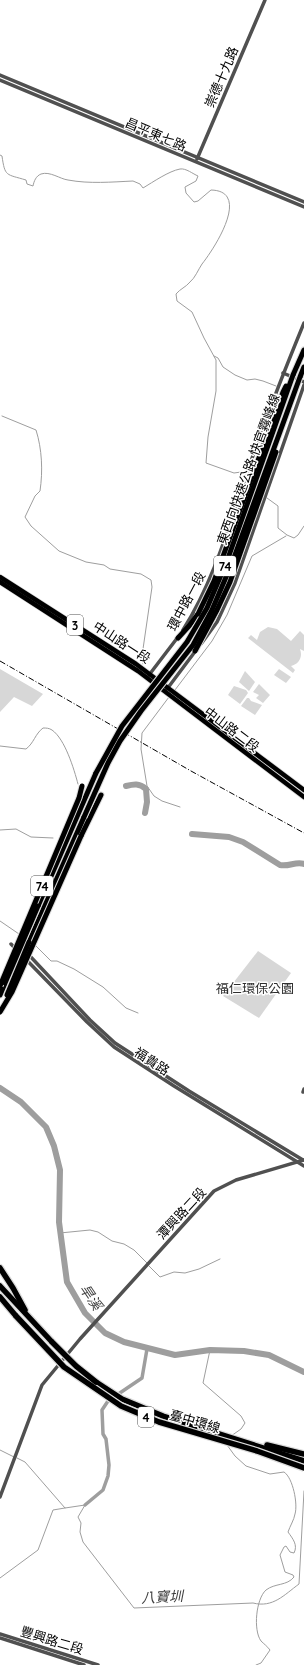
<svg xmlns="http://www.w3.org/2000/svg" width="304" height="1665" viewBox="0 0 304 1665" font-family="Quicksand,'Noto Sans TC',sans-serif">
<rect width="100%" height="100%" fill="#fff"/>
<!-- green -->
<g fill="#d7d7d7">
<path d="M268,627L277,629L291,641L300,631L304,635V651L300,649C303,657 299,664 291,666L295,670L293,673L248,638L251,635L257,640L260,632Z"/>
<polygon points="0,669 43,694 32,706 14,697 0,712"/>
<polygon points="279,669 291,677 286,683 274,675"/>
<polygon points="245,671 255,682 249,691 239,682"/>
<polygon points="259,684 270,695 263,703 256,698 259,695 253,692"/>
<polygon points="234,686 246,690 248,693 240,704 228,695"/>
<polygon points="247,698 249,698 251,701 262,705 255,715 241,706"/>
<polygon points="258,951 291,973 259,1018 223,996"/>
</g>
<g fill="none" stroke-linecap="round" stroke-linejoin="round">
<!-- stream -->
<g stroke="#9e9e9e" stroke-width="1">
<path d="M0,155L2,156C5,177 6,174 26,180L27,184L33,186C34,181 36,176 41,174C50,171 60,179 68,180C89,184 112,182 133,181L140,184L143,188C153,182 169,171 180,169C186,168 193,174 198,176L196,181L185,187L186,193L194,202L198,201L211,190C252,191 214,249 202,264C198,270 195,278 190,282C186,287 180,289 176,294L177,301L192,312L204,338L216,360V391L208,437L206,463L234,473L241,472L245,476"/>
<polyline points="214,356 218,358 223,367 235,375 247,380 255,379 263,381 276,386"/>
<path d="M2,416L36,430C42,449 43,471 40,491L35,496L25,517L31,526L59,551L86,562L104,565L110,569L141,574L151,580L152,587L143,649V664"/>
<polyline points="267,498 278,506 278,528 287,535 294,538 298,535 304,526"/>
<polyline points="175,690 212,641 227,615 252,556 286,536"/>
<polyline points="169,697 142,733 141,749 147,786 154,796 162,801 180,807"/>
<path d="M0,746L26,749C34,743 35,734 43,728C46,728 49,728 52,730C65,739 74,769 78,784"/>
<polyline points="0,830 16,829 31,837 53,838"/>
<polyline points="0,921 19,934"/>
<polyline points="35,945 51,961 57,961 74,969 103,987 126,1008 138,1013"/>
<polyline points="60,1233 90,1230 98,1232 112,1241 124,1244 134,1250 147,1263"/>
<polyline points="149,1266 160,1277 174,1272 185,1273 199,1269 220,1259"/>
<polyline points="210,1350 203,1383 241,1416 245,1423 241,1429 231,1436"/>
<path d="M227,1445L235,1456L246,1466L270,1474L284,1472C293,1478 298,1504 295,1514C294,1520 290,1526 288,1532C293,1539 298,1545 294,1553L290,1552L286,1546L284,1547L280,1555L285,1572L293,1575L294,1577C287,1586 275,1583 266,1590C256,1599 253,1630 261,1641C264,1644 267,1646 270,1650L261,1663L256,1665"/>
<polyline points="0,1450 14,1457"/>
<path d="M17,1458L25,1462L65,1508L85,1505L78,1517L81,1523L80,1532L83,1542L134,1608L253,1603C273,1608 284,1595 299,1584L304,1491"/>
<polyline points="0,1578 38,1550 53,1510 65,1508"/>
</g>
<!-- canal -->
<polyline stroke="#9e9e9e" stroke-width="3.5" points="85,1505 103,1490 108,1476 109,1465 106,1439 103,1434 102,1410 108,1401 142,1378 147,1349"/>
<!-- river -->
<g stroke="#9e9e9e" stroke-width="6">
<path d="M126,786C134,784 139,783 146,789L147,802L145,813"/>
<path d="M192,834L229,837L243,842L280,865C289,867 296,861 304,864"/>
<polyline points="0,1088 21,1102 46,1127 54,1146 60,1170 59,1222 67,1282 85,1313 105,1333 124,1342 175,1355 210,1350 244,1351 269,1355 304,1372"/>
</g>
<defs>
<g id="primary">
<polyline points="0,577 136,664 304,790"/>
<polyline points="0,582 138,671 304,797"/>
</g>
<g id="trunk">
<polyline points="293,375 304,350"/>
<polyline points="300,377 304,367"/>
<polyline points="178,638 189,626 198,614"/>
<polyline points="81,836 101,795"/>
<polyline points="38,906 96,773"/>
<polyline points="29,942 84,817"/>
<polyline points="0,995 5,983"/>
</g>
<g id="motorway">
<polyline points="0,1268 13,1288 25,1310"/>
<polyline points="0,1286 52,1342"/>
<polyline points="0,1297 16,1316"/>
<polyline points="96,1382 122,1399 163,1416 304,1461"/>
<polyline points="267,1445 304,1454"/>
</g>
</defs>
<!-- primary casing -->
<use href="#primary" stroke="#dbdbdb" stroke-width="6"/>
<!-- trunk casing -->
<use href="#trunk" stroke="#dbdbdb" stroke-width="7"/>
<!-- motorway casing -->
<use href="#motorway" stroke="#dbdbdb" stroke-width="8"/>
<!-- tertiary -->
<g stroke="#505050" stroke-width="3.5">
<polyline points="0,75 304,202"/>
<polyline points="0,80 304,207"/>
<polyline points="197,159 265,0"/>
<polyline points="283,373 304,382"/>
<path d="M183,630C213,583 228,529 246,476C263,425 283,374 304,323"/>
<polyline points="201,644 217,622 235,583 304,385"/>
<polyline points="149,675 178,637"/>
<polyline points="167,689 197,649"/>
<polyline points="11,944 87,1022 114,1047 174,1086 304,1166"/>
<polyline points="28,954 90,1020 115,1043 189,1091 303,1160"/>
<polyline points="303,1092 304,1089"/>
<polyline points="0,1497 42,1385 80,1339 214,1191 236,1180 304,1160"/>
<polyline points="0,1634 98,1665"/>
<polyline points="0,1638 84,1665"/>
</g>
<!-- primary -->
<use href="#primary" stroke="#000" stroke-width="4.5"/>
<!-- trunk -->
<use href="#trunk" stroke="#000" stroke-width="5"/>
<!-- motorway -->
<use href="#motorway" stroke="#000" stroke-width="5.5"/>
<!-- rail -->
<polyline stroke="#000" stroke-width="1" stroke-dasharray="6 2 1 2" stroke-linecap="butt" points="0,661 191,771 304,833"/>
<defs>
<g id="trunk-bridge">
<polyline points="198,614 214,581 283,392 286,386"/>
<polyline points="195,651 217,610 230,582 276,452"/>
<polyline points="96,773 122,726 187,642 207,608 227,561 293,375"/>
<polyline points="84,817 108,763 120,741 141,711 193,645 212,610 232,563 300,377"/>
<polyline points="5,983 38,906"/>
<polyline points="0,986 79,798 82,786"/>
<polyline points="7,995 29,942"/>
<polyline points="0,1012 12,992 81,836"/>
</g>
<g id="motorway-bridge">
<polyline points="16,1316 64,1367 121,1406 159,1422 257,1451 304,1468"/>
<polyline points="52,1342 76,1366 96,1382"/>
</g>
</defs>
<!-- trunk-bridge casing -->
<use href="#trunk-bridge" stroke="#dbdbdb" stroke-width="7" stroke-linecap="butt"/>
<!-- motorway-bridge casing -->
<use href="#motorway-bridge" stroke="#dbdbdb" stroke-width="8" stroke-linecap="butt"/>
<!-- trunk-bridge -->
<use href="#trunk-bridge" stroke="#000" stroke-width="5"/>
<!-- motorway-bridge -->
<use href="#motorway-bridge" stroke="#000" stroke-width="5.5"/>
</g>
<g text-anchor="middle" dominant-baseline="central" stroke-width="3" stroke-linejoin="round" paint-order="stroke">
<!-- shield labels -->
<g fill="#fff" stroke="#4c4c4c" stroke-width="1">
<rect x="214" y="556" width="22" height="20" rx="3"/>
<rect x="67" y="615" width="16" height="20" rx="3"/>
<rect x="31" y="876" width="22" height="20" rx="3"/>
<rect x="138" y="1407" width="16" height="20" rx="3"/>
</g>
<g font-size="12" font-weight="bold" fill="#000">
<text x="225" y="566">74</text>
<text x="75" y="625">3</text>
<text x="42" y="886">74</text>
<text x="146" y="1417">4</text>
</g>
<!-- street labels -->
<g font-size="13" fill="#000" stroke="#fff">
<text transform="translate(221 77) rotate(-67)">崇德十九路</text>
<text transform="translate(156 134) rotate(23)">昌平東七路</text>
<text transform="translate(248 469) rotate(-70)">東西向快速公路 快官霧峰線</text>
<text transform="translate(186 601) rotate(-62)">環中路一段</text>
<text transform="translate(122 642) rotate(33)">中山路一段</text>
<text transform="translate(232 729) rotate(37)">中山路二段</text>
<text transform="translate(152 1061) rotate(33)">福貴路</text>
<text transform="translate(181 1213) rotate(-47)">潭興路二段</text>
<text transform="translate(195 1421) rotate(16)">臺中環線</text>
<text transform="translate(52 1640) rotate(17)">豐興路二段</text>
</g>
<!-- park labels -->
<g font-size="13" fill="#2e2e2e" stroke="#fff">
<text x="255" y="988">福仁環保公園</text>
</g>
<!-- water labels -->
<g font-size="14" font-style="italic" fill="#3f3f3f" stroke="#fff">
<text transform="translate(91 1297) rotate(56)">旱溪</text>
<text transform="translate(162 1597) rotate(-3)">八寶圳</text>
</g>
</g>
</svg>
